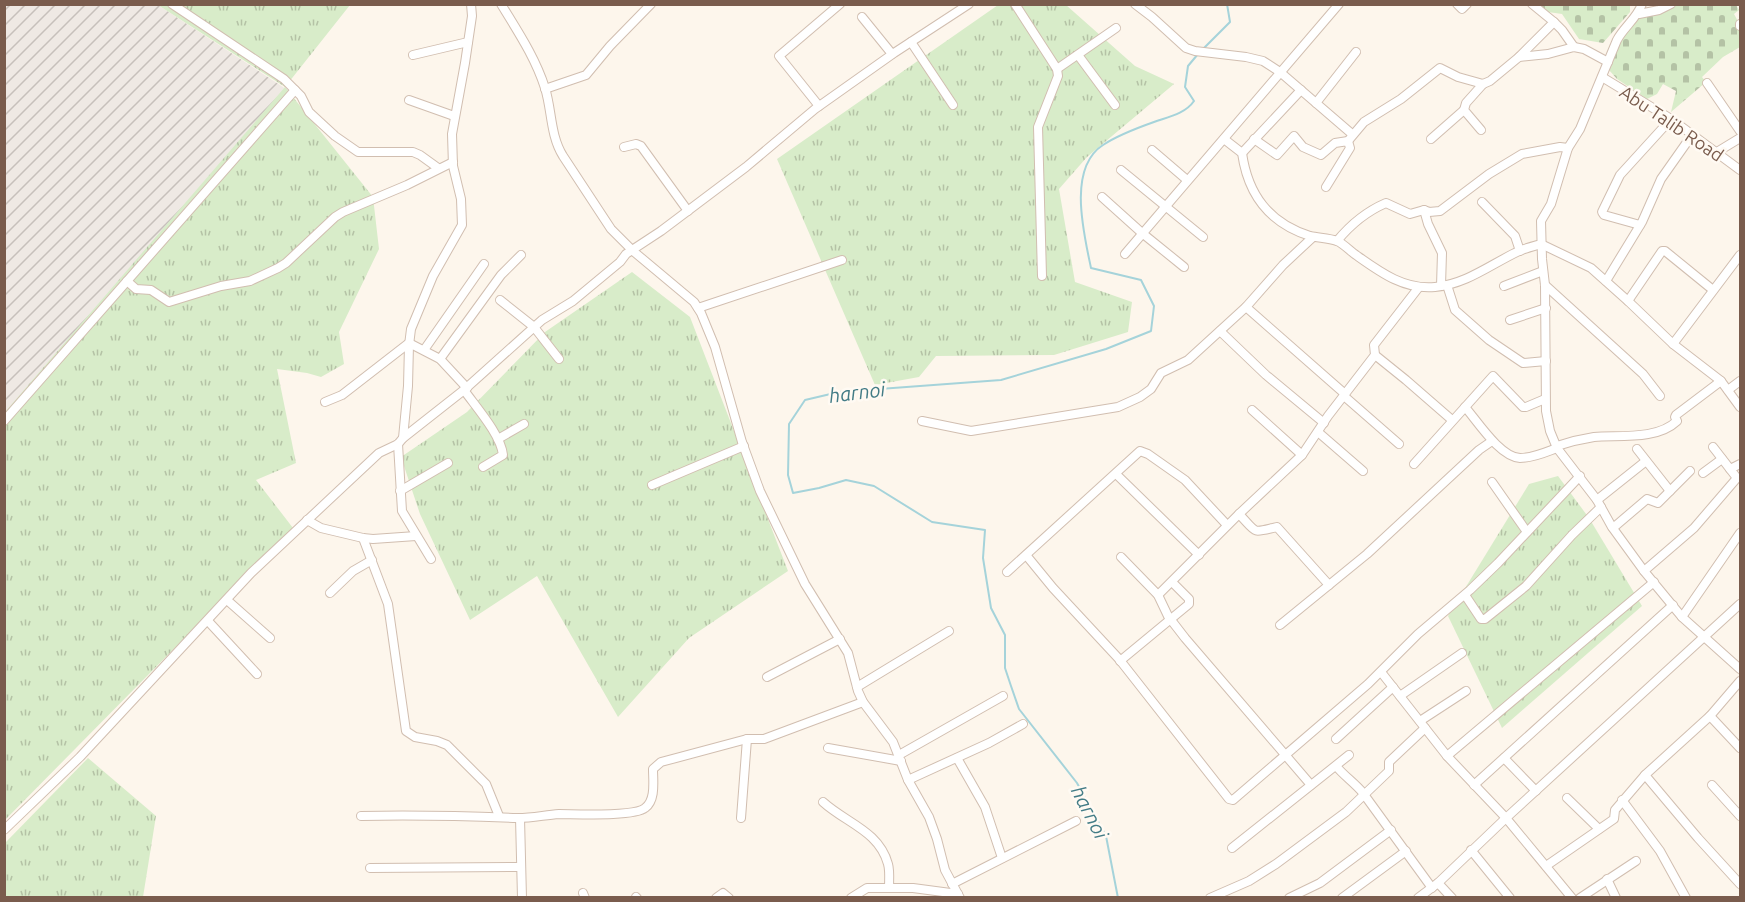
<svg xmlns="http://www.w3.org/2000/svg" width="1745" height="902" viewBox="0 0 1745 902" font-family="Ubuntu,sans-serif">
<defs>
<pattern id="industrial-furrows" width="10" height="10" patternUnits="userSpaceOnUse" patternTransform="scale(1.5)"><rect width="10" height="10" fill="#efe9e4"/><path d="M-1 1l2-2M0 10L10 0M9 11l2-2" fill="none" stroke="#c7c0bb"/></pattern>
<pattern id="grass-tufts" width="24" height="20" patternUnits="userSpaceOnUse" patternTransform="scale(1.5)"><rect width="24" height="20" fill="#d8ecc9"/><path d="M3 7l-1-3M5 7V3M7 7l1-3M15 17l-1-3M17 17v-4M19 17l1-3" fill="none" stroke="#b4c2a5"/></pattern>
<pattern id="cemetery-stones" width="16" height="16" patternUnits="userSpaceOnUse" patternTransform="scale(1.5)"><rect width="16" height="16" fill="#d8ecc9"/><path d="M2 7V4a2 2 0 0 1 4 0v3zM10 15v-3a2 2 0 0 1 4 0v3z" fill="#b4c2a5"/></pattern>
</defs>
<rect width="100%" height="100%" fill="#fdf6ec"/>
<!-- industrial -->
<polygon fill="url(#industrial-furrows)" points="5,5 158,5 289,91 5,416"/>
<!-- grass -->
<g fill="url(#grass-tufts)">
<polygon points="158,5 350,5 285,87 373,197 379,249 339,332 344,364 321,377 307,373 277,369 296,463 256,480 293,528 5,820 5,412 285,87"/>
<polygon points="998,5 1066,5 1135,66 1174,84 1087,157 1059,189 1075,282 1132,302 1128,332 1054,355 936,356 919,377 875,385 777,159"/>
<polygon points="632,272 690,317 788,571 689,638 618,717 537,576 470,620 420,514 401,457 467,412 545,332"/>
<polygon points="1558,476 1589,518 1642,606 1502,728 1448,616 1529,484"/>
<polygon points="88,758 156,816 143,897 5,897 5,843"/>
</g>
<!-- cemetery -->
<g fill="url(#cemetery-stones)">
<polygon points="1540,5 1630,5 1630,12 1603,43 1579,39 1562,14 1548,12"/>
<polygon points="1664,5 1736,5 1739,10 1734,14 1740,25 1740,47 1723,57 1702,77 1706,82 1671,112 1676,91 1663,84 1657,94 1647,99 1617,79 1609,70 1611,55 1636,18"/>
</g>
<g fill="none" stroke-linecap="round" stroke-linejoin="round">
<!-- stream -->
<g stroke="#a5d3da" stroke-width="2">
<polyline points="1202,50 1230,22 1227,4"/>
<path d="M1118,898L1106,836L1077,783L1019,709L1011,686L1005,668V635L991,608L983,558L985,530L932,522L874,486L846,480L819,488L793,493L788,475L789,424L805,400L839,392L1001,380L1106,349L1151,331L1154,306L1141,280L1091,268C1084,234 1067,168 1103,145C1118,135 1137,128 1154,122C1168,117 1185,114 1194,101L1185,87L1188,66L1198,54"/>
</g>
<defs>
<g id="minor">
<polyline points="172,4 284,79 301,96 309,112 335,136 358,152 413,152 420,155 438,168"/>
<path d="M501,4C518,32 535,57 545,88C552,110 550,135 563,156L611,229L633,251L694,302L701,313L715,347L742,442L760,491L805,584L848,653L858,691L863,702L893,742L908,780L929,817L937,839L945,870L960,898"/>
<polyline points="1015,4 1057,69 1058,76 1038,127 1042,276"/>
<polyline points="1135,4 1152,17 1186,48 1195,51 1246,57 1263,61 1280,72 1352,134"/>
<polyline points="1457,4 1462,9 1467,4"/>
<path d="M1642,4C1637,18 1624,27 1617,40L1580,129L1568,148L1551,204L1541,221L1542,259L1545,285L1546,411L1550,431L1557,448L1597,500L1612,527L1644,571L1682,617L1740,669"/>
<polyline points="1639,14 1659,10 1671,4"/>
<polyline points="862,17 892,54"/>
<polyline points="1554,22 1562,30 1574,47"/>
<polyline points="1740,24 1740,26"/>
<polyline points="911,42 953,105"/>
<polyline points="413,55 468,42"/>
<polyline points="1078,55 1115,105"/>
<polyline points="1519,57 1554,22 1532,4"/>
<polyline points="1057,69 1116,28"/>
<polyline points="1602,77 1671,119 1740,170"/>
<polyline points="1707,83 1740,131"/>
<polyline points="545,89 586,75 610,46 651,4"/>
<polyline points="409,100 454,116"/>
<polyline points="1316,103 1356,52"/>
<polyline points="819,106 779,56 840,4"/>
<polyline points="1481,130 1464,110 1466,103 1483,84"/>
<path d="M1224,139L1242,153C1248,195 1269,223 1310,236C1319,238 1329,238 1337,241C1344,244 1350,251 1356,255C1380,272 1404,290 1435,287C1467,284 1491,264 1519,251C1526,248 1534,246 1541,244L1591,268L1628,301L1673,344L1721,381L1740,407"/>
<polyline points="1254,139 1277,155 1294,136 1303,147 1321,155 1335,143 1348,141 1350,148 1326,187"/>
<polyline points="1431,139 1464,110"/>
<polyline points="1348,141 1364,122 1401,99 1440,68 1458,77 1483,84 1490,81 1519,57 1548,54 1574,47 1584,49 1608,62"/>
<polyline points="624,147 636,144 641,146 688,211"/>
<polyline points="1152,150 1187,180"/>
<polyline points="1717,152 1740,138"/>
<polyline points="1242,153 1301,90"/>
<polyline points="1121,170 1203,237"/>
<polyline points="1102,197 1142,233 1184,267"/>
<polyline points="1482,202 1515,236 1520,251"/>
<polyline points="1424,210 1428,224 1442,253 1441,286"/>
<polyline points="1640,225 1604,215 1602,212 1620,175 1671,119"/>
<path d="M1337,241C1351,224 1365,212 1386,203L1410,214L1424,210L1429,212L1440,211L1489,174L1522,154L1560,147L1568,148"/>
<polyline points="1125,254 1339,4"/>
<polyline points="127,281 136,289 151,290 169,302 221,286 250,281 278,268 286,263 335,217 343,212 407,185 453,162"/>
<polyline points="1606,281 1642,222 1661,179 1692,135"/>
<polyline points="1447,285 1455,310 1489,340 1523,363 1546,361"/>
<polyline points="1545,285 1643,374 1660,396"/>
<polyline points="1504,286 1543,271"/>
<polyline points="500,300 534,327 559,359"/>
<polyline points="1628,301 1662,251 1665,251 1713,290"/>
<polyline points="1246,307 1345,394"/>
<polyline points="698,308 842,260"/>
<polyline points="1510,320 1546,308"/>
<polyline points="1220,331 1266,375 1324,423"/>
<polyline points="1673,344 1740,255"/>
<polyline points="424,350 484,264"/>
<polyline points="1375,355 1406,380 1452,420"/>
<polyline points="440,359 501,275 521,255"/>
<path d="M464,390C476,407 501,435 503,455L483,467"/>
<polyline points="1728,390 1740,381"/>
<polyline points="1344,396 1399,444"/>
<polyline points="325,402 342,395 409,343 440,359 467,388"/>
<path d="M1465,407C1478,422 1500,457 1520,458C1534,458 1546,452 1557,448"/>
<polyline points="1252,410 1302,455"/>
<polyline points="4,421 295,90"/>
<polyline points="922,421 971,431 1118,407 1140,397 1151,389 1161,373 1188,360 1246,307 1283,265 1313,237"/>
<polyline points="1318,432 1363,471"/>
<polyline points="403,438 464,390 542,320 573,301 620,262 626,254 661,231 746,167 815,109 894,53 969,4"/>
<polyline points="498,439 524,424"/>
<polyline points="398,444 402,511 431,559"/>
<path d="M1557,446C1569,442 1581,439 1594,437C1620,435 1657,440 1677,421L1675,417L1676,415L1721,381"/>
<polyline points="1637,449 1670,491"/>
<polyline points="1414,464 1493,376 1523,407 1526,407 1545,399"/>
<polyline points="1730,469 1740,464"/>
<polyline points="1703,473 1722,459"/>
<polyline points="1116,474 1199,555"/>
<polyline points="1492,482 1527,532"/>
<polyline points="652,485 744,446"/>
<polyline points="400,491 448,463"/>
<polyline points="1597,500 1646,461"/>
<path d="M1239,514C1258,534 1251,533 1277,527L1329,585"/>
<polyline points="307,520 321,528 363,538 373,539 416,536"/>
<polyline points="1613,528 1647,499 1658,503 1690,471"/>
<polyline points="363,538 388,604 406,731 415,737 437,741 447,745 486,784 499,816"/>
<polyline points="1026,555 1053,588 1119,659 1229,799 1233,800 1368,684 1418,634 1470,590 1498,563 1580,476"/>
<polyline points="1121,557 1158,595 1168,616 1185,638 1311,785"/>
<polyline points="1644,571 1694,528 1737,478 1713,447"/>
<polyline points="1007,572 1140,451 1148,454 1185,480 1227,525"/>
<polyline points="330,593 353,571 372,560"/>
<polyline points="1158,595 1239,514 1302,455 1328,416 1375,355 1374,345 1419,287"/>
<polyline points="1465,595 1481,619 1485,619 1526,586 1572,535 1601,507"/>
<polyline points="227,600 270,638"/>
<polyline points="1682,617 1740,533"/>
<polyline points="208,621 257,674"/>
<polyline points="1280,625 1367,554 1479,450 1492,441"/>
<polyline points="1120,661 1189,604 1189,599 1172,582"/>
<polyline points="1381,672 1447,756 1506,818 1572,898"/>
<polyline points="767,677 840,639"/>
<polyline points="857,687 949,631"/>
<polyline points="1400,696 1462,653"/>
<polyline points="1710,716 1740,748"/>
<polyline points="1420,721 1466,691"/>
<polyline points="1336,739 1393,687"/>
<polyline points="828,748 901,761"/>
<polyline points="899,755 1003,696"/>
<polyline points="1447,756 1654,582"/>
<polyline points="957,758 985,807 1002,858"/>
<polyline points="1504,758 1536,791"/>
<path d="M1336,766C1344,776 1355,783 1363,793L1432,888"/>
<polyline points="1645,775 1710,716 1740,681"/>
<polyline points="908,780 989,743 1023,724"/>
<polyline points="1474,785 1673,605"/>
<polyline points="1712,785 1740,816"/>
<polyline points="1567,798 1599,829"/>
<polyline points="1622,800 1660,851 1686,898"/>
<path d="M823,802C846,823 879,831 888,864C890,871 889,880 889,888"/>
<path d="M361,816C414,815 466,816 518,818C532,818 545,815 559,814C576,814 634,817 645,808C656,800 653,781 653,769L661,762L747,739H764L863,702"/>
<polyline points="520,818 522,898"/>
<polyline points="741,818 747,739"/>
<polyline points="4,830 80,757 251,573 379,453 398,444 403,438 408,386 409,345 411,329 433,276 462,225 461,199 453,166 452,134 465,63 472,16 471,4"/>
<polyline points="1232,848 1349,755"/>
<polyline points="1471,850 1510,898"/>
<polyline points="1546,866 1614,819 1615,810 1645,775 1698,838 1740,884"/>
<polyline points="370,868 521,867"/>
<polyline points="1607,879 1616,898"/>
<polyline points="1438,883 1452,898"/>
<polyline points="952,884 1076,821"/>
<polyline points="583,893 585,898"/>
<polyline points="636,897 637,898"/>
<polyline points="716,898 723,893 729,898"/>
<polyline points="851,898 867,888 913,888 958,894"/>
<polyline points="1210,898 1249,881 1276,864 1346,812 1389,771 1389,762 1425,728"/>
<polyline points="1289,898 1320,883 1391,830"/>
<polyline points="1342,898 1406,851"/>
<polyline points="1418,898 1438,883 1506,818 1740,604"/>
<polyline points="1580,898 1636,861"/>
</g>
</defs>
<!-- minor casing -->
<use href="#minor" stroke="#d1beb0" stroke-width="10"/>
<!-- minor -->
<use href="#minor" stroke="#fff" stroke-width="8"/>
</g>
<g text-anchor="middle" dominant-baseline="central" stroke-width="5" stroke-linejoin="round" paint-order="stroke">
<!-- street labels -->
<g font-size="18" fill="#7a5c4d" stroke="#fffaf3">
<text transform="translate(1672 123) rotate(34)">Abu Talib Road</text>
</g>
<!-- water labels -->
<g font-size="20" font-style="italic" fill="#437c86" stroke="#fffaf3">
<text transform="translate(857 392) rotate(-7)">harnoi</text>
<text transform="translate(1090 812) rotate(63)">harnoi</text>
</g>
</g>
<!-- border -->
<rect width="1745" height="902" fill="none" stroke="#7a5c4d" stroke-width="12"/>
</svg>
